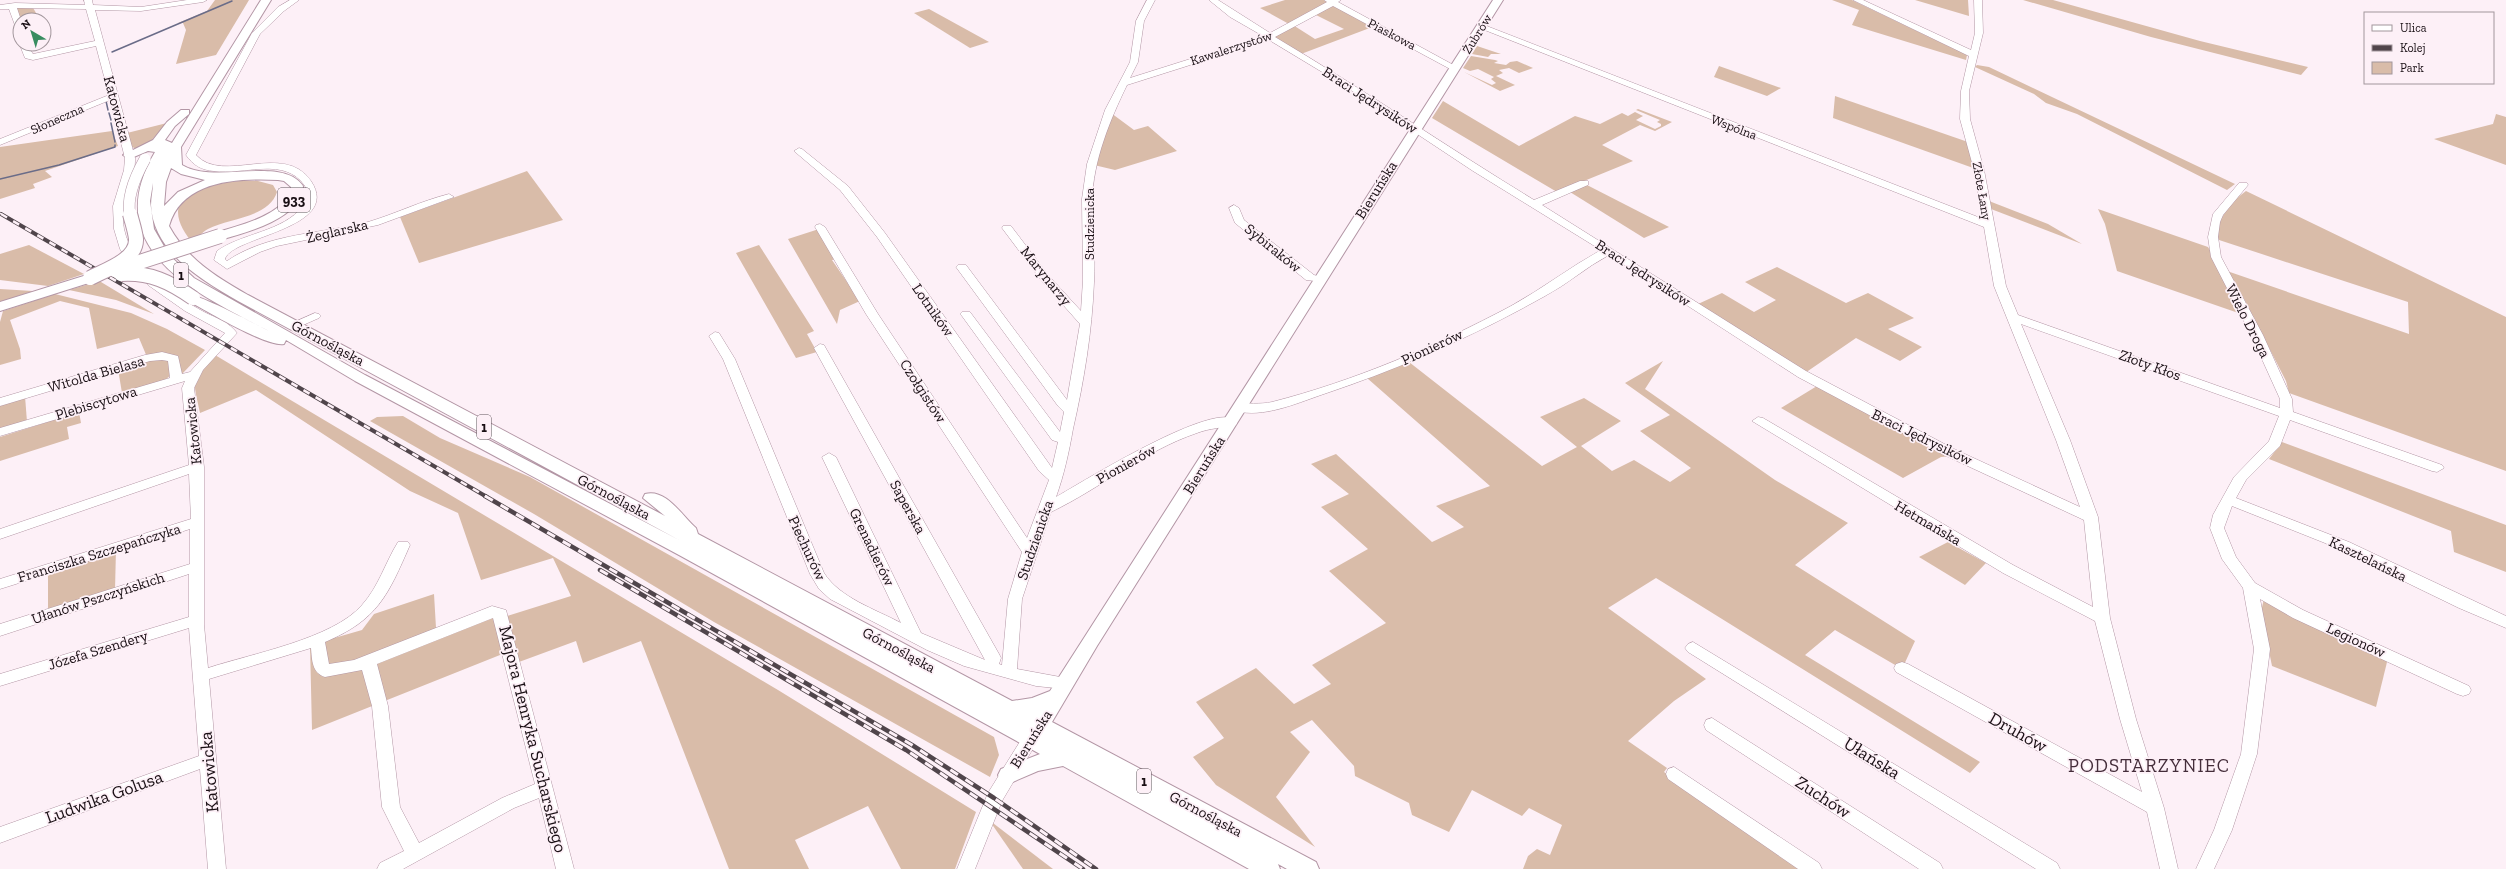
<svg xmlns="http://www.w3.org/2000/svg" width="2506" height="869" viewBox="0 0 2506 869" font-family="'Zilla Slab',serif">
<rect width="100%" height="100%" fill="#fdf0f7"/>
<!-- green -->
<g fill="#d9bca9">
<polygon points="215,0 249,0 216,55 176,64 186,30 183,23 178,23 207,11"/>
<polygon points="1285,0 1326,0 1330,3 1289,24 1260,8"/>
<polygon points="1832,0 1852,0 1967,55 1966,60 1852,25 1859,10"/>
<polygon points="1915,0 1968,0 1969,16"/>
<polygon points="2023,0 2053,0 2200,41 2308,67 2301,75 2151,37"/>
<polygon points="1332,4 1375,26 1301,54 1271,37 1293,25 1315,39 1344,29 1314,14"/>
<polygon points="32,6 40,20 20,20 15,8"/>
<polygon points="929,9 989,42 970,48 914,13"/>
<polygon points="1477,46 1501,54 1491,54 1488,57 1472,54"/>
<polygon points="1471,56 1495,60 1498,61 1494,63 1506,65 1510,62 1517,61 1533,68 1519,73 1509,68 1499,70 1503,73 1496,76 1515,85 1500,91 1464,72 1492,85 1496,83 1491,79 1494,77 1478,69 1470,71 1463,68"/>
<polygon points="1977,65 1989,67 2235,184 2227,190 2077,114 2046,103 2034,94 1975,67"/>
<polygon points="1719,66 1781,88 1767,96 1714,77"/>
<polygon points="1835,96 1968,142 1976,169 1833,118"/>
<polygon points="1443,101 1519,146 1575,116 1600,124 1622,113 1628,116 1635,112 1643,116 1636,120 1655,129 1661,126 1661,124 1657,122 1660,120 1636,110 1638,109 1672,122 1655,131 1640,125 1602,145 1633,161 1557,192 1432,118"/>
<polygon points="1111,113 1134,130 1148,126 1177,151 1115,170 1094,165"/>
<polygon points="2496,114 2506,117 2506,165 2434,139 2493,124"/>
<path d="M167,123C159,131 144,154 132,147L127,133Z"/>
<polygon points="112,131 118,146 45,171 52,177 33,184 35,188 0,199 0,147"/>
<polygon points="527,171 563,220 419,263 400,217"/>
<path d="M240,181H258L273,185L277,192C269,218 228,218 208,229C202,232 198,238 192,243C186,234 178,224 178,212C178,190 223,182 240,181Z"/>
<polygon points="1585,184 1669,227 1644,238 1570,192"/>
<path d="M2246,191L2506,317V471L2289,393L2286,381L2244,299L2227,271L2409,334L2408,302L2216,239C2218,218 2229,203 2246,191Z"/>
<polygon points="1989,201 2048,224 2082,244 1991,209"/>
<polygon points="2098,209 2208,247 2247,316 2117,271 2105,224"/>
<polygon points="818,223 840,258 832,260 860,301 840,310 837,324 788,239 819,229"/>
<polygon points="29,245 84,274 48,286 0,280 0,254"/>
<polygon points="759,245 814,331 807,334 817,352 796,358 736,253"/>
<polygon points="1777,267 1846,303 1868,293 1914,318 1888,329 1922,347 1900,361 1856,338 1805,373 1698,304 1722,293 1754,312 1776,300 1745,282"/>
<polygon points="96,282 101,282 154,314 116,300 69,290"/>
<polygon points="0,289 33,291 0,302"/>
<polygon points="55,294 131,313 167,329 205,350 182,374 178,376 176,358 147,357 139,338 97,349 89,308 60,301 10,320 20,349 21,359 0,365 0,322 3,311"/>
<path d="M215,355L778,690L976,812L955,869H901L868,806L795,840L809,869H729L641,641L583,663L576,641L519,662L507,616L571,596L553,558L481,580L458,513L410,491L256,390L200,413C193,379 189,379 215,355Z"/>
<polygon points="163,359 170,361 171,375 165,380 122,393 118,369 139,362"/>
<polygon points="1663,361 1645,389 1775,480 1848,523 1795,565 1915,641 1902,669 1835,630 1805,655 1980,762 1970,773 1656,578 1608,608 1706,679 1674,701 1628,741 1667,768 1664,772 1805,869 1523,869 1528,856 1537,849 1550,855 1562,825 1529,808 1522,816 1472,790 1449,832 1412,815 1409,803 1355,776 1354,766 1312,720 1290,732 1310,752 1276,797 1315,847 1216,785 1193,757 1224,738 1196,702 1256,668 1294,704 1331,684 1312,665 1386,623 1329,571 1368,549 1321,507 1349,494 1311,464 1336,454 1432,542 1464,527 1436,506 1490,486 1367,378 1409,362 1542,466 1577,447 1540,417 1584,398 1621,421 1581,446 1612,471 1634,460 1670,482 1691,468 1640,431 1670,415 1625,383"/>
<polygon points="1817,386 1952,456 1941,457 1903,478 1781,408"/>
<polygon points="25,396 27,422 0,430 0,404"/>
<polygon points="79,412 81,423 67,427 69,439 0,461 0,437"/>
<polygon points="403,416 440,438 530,477 994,737 999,755 990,777 714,622 534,514 370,421 377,417"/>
<polygon points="2282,442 2506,525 2506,572 2454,552 2451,531 2269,459"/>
<polygon points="1948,542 1986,563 1965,585 1919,557"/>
<polygon points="116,549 115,590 48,612 48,572"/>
<polygon points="434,594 436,628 495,616 505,653 312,730 310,645 362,630 374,614"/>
<polygon points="2264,599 2388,658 2376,707 2272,666 2261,611"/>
<polygon points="989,820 1053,869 1023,869"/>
</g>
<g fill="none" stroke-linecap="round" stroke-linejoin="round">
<!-- stream -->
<g stroke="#6a6c88" stroke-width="1.5">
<polyline points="112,52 232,1"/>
<polyline points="106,101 108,110"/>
<polyline points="109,113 111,120"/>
<polyline points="111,123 115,142"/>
<polyline points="0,179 59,165 115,147 115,145"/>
</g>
<defs>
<g id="minor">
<path d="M84,0H92L93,5L141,7L187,0H207L203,2L141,11L95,10L135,158C136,183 119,203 124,229C133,269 171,294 204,312C216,318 229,322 237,333L203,370L194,388L204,467V625L208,668C250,654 333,639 362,605C379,586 385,563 398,542H408L410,545C388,595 378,620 325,642L329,664L354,660L487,608L492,606L506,610L574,869H556L539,798L514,808L403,869H377L380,863L404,851L382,807L372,706L362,670L325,677C312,673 312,660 311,648L209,679L226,869H208L200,769L0,843V827L199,756L189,628L0,686V674L189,617V574L0,636V624L190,564V529L0,589V579L191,519L189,474L0,539V529L189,465L182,388L185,381L0,436V428L170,378L168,361L162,360L150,361L0,406V398L145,355L162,352L178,356L182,374L190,372L225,333L185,311L148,285L133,269L120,249L114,229L113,206L124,170L125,158L110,100L0,145V139L109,95L96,46L33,60L25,58L21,48L22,44H30L29,48L33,54L95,41L86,9L17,8L21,20L20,30L16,28L9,9H0V5L15,3L85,5ZM493,618L535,784L502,798L419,843L400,807L388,706L377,664Z"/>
<path d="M290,0H299L284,11L260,34L196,155C223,185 284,141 311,181C343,229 231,236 225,259L227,261C268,233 321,234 368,222C395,214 421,201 449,194L454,197L378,225L277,246L260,252L227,269L214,260L217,251C242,233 283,232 303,206C307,200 309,193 305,186C285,156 244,175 214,171C201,170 193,165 186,155L252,33L278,7Z"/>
<path d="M1147,0H1155L1144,21L1138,62L1130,78L1263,36L1230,17L1209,0H1218L1270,33L1327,2L1324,0H1341L1338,2L1459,68L1452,70L1333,6L1275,37C1363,89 1447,147 1534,200L1580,181H1588V185L1542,205L1806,371L1954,449L2080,507L2056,440L1994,286L1984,227L1477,27L1484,25L1983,219L1974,170L1960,119L1961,91L1969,56L1853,0H1863L1971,50L1975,33L1974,0H1982L1983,33L1969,91L1970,119L1984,170L2006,286L2018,315L2280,408V399L2251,335L2211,257L2208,237L2213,214L2239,183H2247L2248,185L2223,215L2220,222L2218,237L2221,257L2263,335L2292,399L2293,412L2442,465L2444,468L2437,472L2432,471L2290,420L2280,446L2246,480L2236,498L2349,542L2506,616V628L2459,608L2325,543L2232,506L2224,528L2236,557L2255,583L2303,610L2469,686L2471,690L2469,694L2463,696L2457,694L2293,618L2260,599L2270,649L2257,754L2232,830L2214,869H2196L2214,830L2241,754L2254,649L2243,588L2222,559L2210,528L2213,515L2234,477L2269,441L2279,416L2021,324L2070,440L2098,517L2110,618L2136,719L2164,808L2178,869H2160L2147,812L1896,672L1894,668L1896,664L1902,662L1908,664L2142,792L2120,719L2095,621L2003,573L1752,421L1758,417L1763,418L2013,565L2093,607L2084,520L1944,455L1798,377L1609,255C1586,267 1568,284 1545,296C1474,336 1399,369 1321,395C1295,404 1263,418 1236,411L1234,408L1236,405C1247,402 1260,405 1272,402C1354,381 1436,346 1511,306C1542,289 1570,267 1601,250L1473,171L1337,81L1269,40L1127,85C1110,120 1093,161 1092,201C1092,228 1096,255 1094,282C1092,332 1084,381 1073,429C1069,452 1064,475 1056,497C1079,484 1220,396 1237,422L1236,425C1222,428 1210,428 1197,433C1144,451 1101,488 1051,512L1022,599L1017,669L1071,679L1073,683L1071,687L1065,689L1036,686L964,666L927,650L830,599L819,589L810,574L723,359L709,336L715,332L719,333L735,359L824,573C840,598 875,609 901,623L822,457L829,453L836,457L921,633L985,660L814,348L820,344L824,345L999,654L1001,658L999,664L1002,665L1008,599L1022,552L866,314L815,227L816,225L820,224L825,227L878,314L1027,538L1049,480L1039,471L877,237L840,190L794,151L799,148L802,149L848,186L885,233L1052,468L1058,442L1052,440L962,316L960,314L962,312H970L1060,432L1064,412L1058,406L956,267L958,265H966L1067,400L1080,324L1041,280L1002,228L1003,226H1011L1049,276L1081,311L1083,280L1082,199L1087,164L1105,110L1130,62L1136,21Z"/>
<polygon points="1234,205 1239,208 1244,220 1314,275 1324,278 1326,280 1324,282 1306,280 1235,223 1229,208"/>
<polygon points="315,313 319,314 321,316 319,318 294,329 288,325"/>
<polygon points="1693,642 2057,863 2060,869 2036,869 1688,652 1685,648 1688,644"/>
<polygon points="1712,718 1940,863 1943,869 1919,869 1706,730 1704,725 1706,720"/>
<polygon points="1030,733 1036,735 1038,740 1002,801 975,869 957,869 988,793 1024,735"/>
<polygon points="1674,767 1819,863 1822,869 1798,869 1668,779 1666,774 1668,769"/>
</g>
<g id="major">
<path d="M261,0H271L181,147L182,165C215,185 282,155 303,186C302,218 246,233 220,240L215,239L213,236L215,233C240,225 274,218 290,195L291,187L284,181L278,180C238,178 182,180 169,226C187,259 216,277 248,295L665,516L643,498L645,494C666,488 682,516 696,528L698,534L1012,701L1032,698L1050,691L1493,0H1503L1097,646L1052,722L1316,862L1319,869H1287L1278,864L1280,869H1249L1063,766L1038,771L1008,784L1001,781L998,775L1001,769L1040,754L679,555L355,381L286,340L284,344C268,348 205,310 188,301L186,298L188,295C198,293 255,324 269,331C198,294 97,250 155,152L148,151L129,159L123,155L153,140L167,122L181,110H189V114L175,126L165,140L172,143ZM171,168L181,174L205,180L178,192L164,206L166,182ZM153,183C153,190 151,198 151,205C153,252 202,280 238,301L679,540L365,375L194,278L169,255L154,229L150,201Z"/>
<polygon points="90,274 97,278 95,281 0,311 0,302"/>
</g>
</defs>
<!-- minor casing -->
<use href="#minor" stroke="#b396a5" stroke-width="1"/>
<!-- major casing -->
<use href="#major" stroke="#b396a5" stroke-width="2"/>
<!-- minor -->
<use href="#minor" fill="#fff" fill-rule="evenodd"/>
<!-- major -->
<use href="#major" fill="#fff" fill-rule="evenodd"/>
<defs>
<polyline id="rail-far2" points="0,213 3,215"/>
<polyline id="rail-far1" points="1,214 487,497"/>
<g id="rail">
<polyline points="485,496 912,745 994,798 1096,869"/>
<polyline points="600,570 906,750 1083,869"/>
</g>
</defs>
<!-- rail-far2 casing -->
<use href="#rail-far2" stroke="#50454b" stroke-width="2.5"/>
<!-- rail-far1 casing -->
<use href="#rail-far1" stroke="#50454b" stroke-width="4"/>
<!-- rail casing -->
<use href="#rail" stroke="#50454b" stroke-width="4.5"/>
<!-- rail-far2 -->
<use href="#rail-far2" stroke="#fdf0f7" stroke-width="1.5" stroke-dasharray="5" stroke-linecap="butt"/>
<!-- rail-far1 -->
<use href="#rail-far1" stroke="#fdf0f7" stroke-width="2.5" stroke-dasharray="7" stroke-linecap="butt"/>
<!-- rail -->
<use href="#rail" stroke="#fdf0f7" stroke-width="3" stroke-dasharray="9" stroke-linecap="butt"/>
<defs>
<path id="major-bridge-far1" d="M130,215C126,196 136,175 145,159"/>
<g id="major-bridge">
<polyline points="115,270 220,236"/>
<path d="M121,274C150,272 170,282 193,298"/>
<path d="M90,278C105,270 137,260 136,239C135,230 132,222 130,214"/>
</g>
</defs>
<!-- major-bridge-far1 casing -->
<use href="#major-bridge-far1" stroke="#b396a5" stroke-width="12" stroke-linecap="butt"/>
<!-- major-bridge casing -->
<use href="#major-bridge" stroke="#b396a5" stroke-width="16" stroke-linecap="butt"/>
<!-- major-bridge-far1 -->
<use href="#major-bridge-far1" stroke="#fff" stroke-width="11"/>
<!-- major-bridge -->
<use href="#major-bridge" stroke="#fff" stroke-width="14"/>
</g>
<g text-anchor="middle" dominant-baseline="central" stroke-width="3.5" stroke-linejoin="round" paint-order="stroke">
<!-- far-street labels -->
<g font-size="13" fill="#190f14" stroke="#fdf0f7">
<text transform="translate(1392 34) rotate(28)">Piaskowa</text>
<text transform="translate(1477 34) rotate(-58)">Żubrów</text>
<text transform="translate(1231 48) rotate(-18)">Kawalerzystów</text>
<text transform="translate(57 119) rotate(-24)">Słoneczna</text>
<text transform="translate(1734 127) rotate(21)">Wspólna</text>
<text transform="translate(1982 191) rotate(80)">Złote Łany</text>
<text transform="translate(1089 224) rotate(-90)">Studzienicka</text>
</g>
<!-- shield labels -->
<g fill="#fdf0f7" stroke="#5d5258" stroke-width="1">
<rect x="278" y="188" width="32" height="24" rx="3"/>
<rect x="174" y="263" width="14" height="24" rx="3"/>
<rect x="477" y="415" width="14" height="24" rx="3"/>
<rect x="1137" y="769" width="14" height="24" rx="3"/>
</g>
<g font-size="14" font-weight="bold" fill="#190f14">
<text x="294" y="200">933</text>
<text x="181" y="275">1</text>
<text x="484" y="427">1</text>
<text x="1144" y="781">1</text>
</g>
<!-- street labels -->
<g font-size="15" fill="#190f14" stroke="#fdf0f7">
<text transform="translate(1370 100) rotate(33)">Braci Jędrysików</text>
<text transform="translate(117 109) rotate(75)">Katowicka</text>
<text transform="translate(1376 190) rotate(-58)">Bieruńska</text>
<text transform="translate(337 231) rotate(-13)">Żeglarska</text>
<text transform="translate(1273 248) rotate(39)">Sybiraków</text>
<text transform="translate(1643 273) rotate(33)">Braci Jędrysików</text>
<text transform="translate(1046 276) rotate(51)">Marynarzy</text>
<text transform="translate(933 310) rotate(55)">Lotników</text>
<text transform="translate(2248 321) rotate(63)">Wielo Droga</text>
<text transform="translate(328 343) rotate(28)">Górnośląska</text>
<text transform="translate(1432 347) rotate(-25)">Pionierów</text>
<text transform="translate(2150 365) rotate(20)">Złoty Kłos</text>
<text transform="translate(96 374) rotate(-16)">Witolda Bielasa</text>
<text transform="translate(923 391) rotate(57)">Czołgistów</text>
<text transform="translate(96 403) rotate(-17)">Plebiscytowa</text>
<text transform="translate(193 431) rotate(-96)">Katowicka</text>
<text transform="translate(1922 437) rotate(26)">Braci Jędrysików</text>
<text transform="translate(1126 464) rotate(-29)">Pionierów</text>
<text transform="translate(1204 465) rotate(-58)">Bieruńska</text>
<text transform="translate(614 497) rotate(28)">Górnośląska</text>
<text transform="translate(908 507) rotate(61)">Saperska</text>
<text transform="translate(1928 523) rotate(30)">Hetmańska</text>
<text transform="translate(1035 540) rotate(-71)">Studzienicka</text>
<text transform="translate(872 547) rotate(64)">Grenadierów</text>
<text transform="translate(807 548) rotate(65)">Piechurów</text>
<text transform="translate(99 553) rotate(-17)">Franciszka Szczepańczyka</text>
<text transform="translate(2368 559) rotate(26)">Kasztelańska</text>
<text transform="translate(98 598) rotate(-18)">Ułanów Pszczyńskich</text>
<text transform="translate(2356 640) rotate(25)">Legionów</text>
<text transform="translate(98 650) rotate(-17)">Józefa Szendery</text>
<text transform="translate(899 650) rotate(28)">Górnośląska</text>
<text transform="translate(1031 739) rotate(-58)">Bieruńska</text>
<text transform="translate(1206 814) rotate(28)">Górnośląska</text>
</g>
<!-- near-street labels -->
<g font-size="18" fill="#190f14" stroke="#fdf0f7">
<text transform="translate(2018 732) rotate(29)">Druhów</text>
<text transform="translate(533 739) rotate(76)">Majora Henryka Sucharskiego</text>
<text transform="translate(1872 758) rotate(32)">Ułańska</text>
<text transform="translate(209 772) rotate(-95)">Katowicka</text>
<text transform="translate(104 797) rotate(-20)">Ludwika Golusa</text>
<text transform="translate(1823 797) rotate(33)">Zuchów</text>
</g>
<!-- near-neighbourhood labels -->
<g font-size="19" letter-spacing="1" fill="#442d3a" stroke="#fdf0f7">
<text x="2149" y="765">PODSTARZYNIEC</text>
</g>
</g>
<!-- legend -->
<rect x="2364" y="12" width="130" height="72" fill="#fdf0f7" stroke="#a2969c"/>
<rect x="2372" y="25" width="20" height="6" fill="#ffffff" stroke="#a2969c"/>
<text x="2400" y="32" font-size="12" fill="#190f14">Ulica</text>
<rect x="2372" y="45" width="20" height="6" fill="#50454b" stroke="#a2969c"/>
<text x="2400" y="52" font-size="12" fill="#190f14">Kolej</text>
<rect x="2372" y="62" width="20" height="12" fill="#d9bca9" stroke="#a2969c"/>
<text x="2400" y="72" font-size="12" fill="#190f14">Park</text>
<!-- north arrow -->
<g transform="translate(32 32) rotate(322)"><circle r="19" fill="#fdf0f7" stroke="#a2969c"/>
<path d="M0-3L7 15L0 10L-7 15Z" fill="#388d60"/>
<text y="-6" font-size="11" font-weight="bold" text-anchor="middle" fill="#190f14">N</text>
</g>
</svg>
